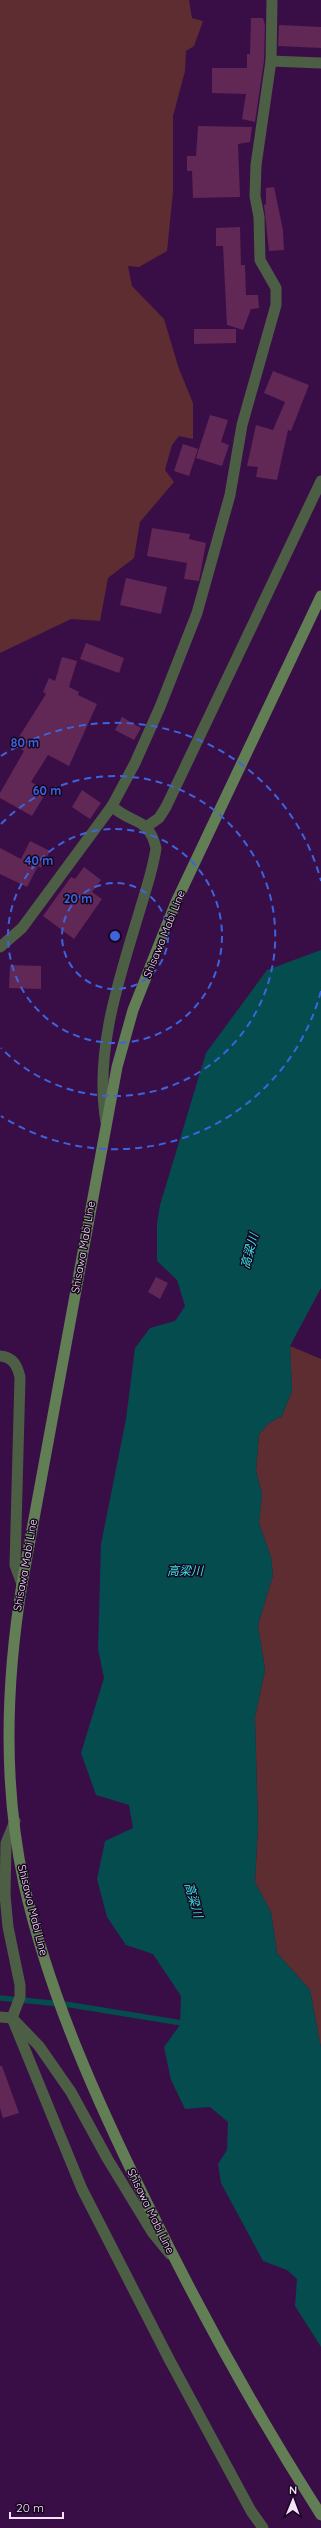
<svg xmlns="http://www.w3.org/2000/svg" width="321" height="2528" viewBox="0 0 321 2528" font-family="Quicksand,'Noto Sans JP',sans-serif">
<rect width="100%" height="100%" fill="#390e47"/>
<!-- green -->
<g fill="#5d2d31">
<polygon points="0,0 189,0 192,18 203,21 194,46 186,51 185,71 173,116 173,192 167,251 139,267 128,266 132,286 164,319 179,369 193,403 193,439 179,436 172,445 165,470 174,482 140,522 134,558 108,578 100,621 71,619 0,653"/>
<polygon points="290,1346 321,1359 321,2048 310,1990 277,1953 271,1912 255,1882 258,1826 255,1717 265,1670 258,1625 273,1575 271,1557 259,1523 262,1494 256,1471 259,1434 269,1423 282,1416 292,1391"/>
</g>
<!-- water -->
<polygon fill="#044c4d" points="321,950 321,1288 290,1346 292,1391 282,1416 269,1423 259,1434 256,1471 262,1494 259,1523 271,1557 273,1575 258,1625 265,1670 255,1717 258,1826 255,1882 271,1912 277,1953 310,1990 321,2048 321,2347 295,2306 297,2279 287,2270 263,2261 221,2183 218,2164 227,2150 228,2122 210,2107 185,2109 171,2080 164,2047 180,2025 181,1996 153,1954 126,1945 107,1917 97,1879 105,1841 133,1828 129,1805 96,1795 81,1753 104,1678 98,1649 101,1544 126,1419 135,1348 150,1328 175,1321 185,1306 177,1280 157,1261 157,1224 160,1205 206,1053 267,970"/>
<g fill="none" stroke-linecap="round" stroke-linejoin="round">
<!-- stream -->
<polyline stroke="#044c4d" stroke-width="5.5" points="0,1998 71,2005 188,2024"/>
</g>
<!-- building -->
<g fill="#612755">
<polygon points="251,18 263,18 265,25 264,61 255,122 242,119 246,94 212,93 212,68 247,68 247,54 250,54"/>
<polygon points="279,25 321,27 321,48 278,46"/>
<polygon points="198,126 252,127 250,142 238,144 240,197 193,198 192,171 187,171 187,156 196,156"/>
<polygon points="274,187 283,230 284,250 269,251 264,205 266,204 266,188"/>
<polygon points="240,227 241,265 245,265 246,295 258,295 259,308 251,309 243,330 227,325 223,246 216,246 216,228"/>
<polygon points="194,329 236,329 236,343 194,344"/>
<polygon points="273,371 309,385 291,431 288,430 277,480 256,477 258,467 247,466 256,425 273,430 285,402 264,393"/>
<polygon points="210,415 228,420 221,442 229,445 222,466 196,458"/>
<polygon points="183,444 198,449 189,476 174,471"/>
<polygon points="152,528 190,534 189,539 206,543 199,581 184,579 187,563 147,556"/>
<polygon points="126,578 167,587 161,614 120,605"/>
<polygon points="86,643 124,658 119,673 80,659"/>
<polygon points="62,657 77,661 69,687 79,692 78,695 97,704 69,766 48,755 31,782 47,791 32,816 0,798 0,793 24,751 14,745 46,694 43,692 49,678 55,681"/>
<polygon points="122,717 141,728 134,740 115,730"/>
<polygon points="82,790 101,803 90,819 72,807"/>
<polygon points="30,841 50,851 41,868 38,866 27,887 0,874 0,848 21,859"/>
<polygon points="84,867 101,880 92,892 102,899 74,939 43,916 71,877 75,879"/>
<polygon points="10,965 41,966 41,989 9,988"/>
<polygon points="156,1277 168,1283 160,1299 148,1292"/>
<polygon points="0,2066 2,2066 19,2113 3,2118 0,2108"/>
</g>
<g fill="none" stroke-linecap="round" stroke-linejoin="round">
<!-- minor -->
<g stroke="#4c5f44" stroke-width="11">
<polyline points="271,61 321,63"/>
<polyline points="146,827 159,818 166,807 321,481"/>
<polyline points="0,947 22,928 112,806 135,763 160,707 197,613 230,495 242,425 276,305 276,288 260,260 259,217 255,196 256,165 271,61 272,0"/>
<path d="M106,1122C94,1052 119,979 139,913C145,892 153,870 156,848C148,815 131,825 112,806"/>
<path d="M0,1356C13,1357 17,1365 20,1377L15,1565L22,1584"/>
<polyline points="15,1821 6,1843 5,1895 8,1927 20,1985 20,1997 12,2018 82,2189 169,2359 251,2511 263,2528"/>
<polyline points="0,2017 12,2018 39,2046 71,2092 107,2158 152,2232 170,2254"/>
</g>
<!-- secondary -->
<path stroke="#617e54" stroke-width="11" d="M321,596L176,902L133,1010L117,1067L22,1584C6,1682 3,1786 24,1884C49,1995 97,2101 147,2203C199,2310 257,2415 321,2515"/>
</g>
<!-- distance rings -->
<g fill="none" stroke="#3d64dd" stroke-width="2" stroke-dasharray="7 5">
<circle cx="115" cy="936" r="53"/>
<circle cx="115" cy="936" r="107"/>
<path d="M1 824A160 160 0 1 1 1 1048"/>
<path d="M321 991A213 213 0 0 1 1 1116M1 756A213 213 0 0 1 321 881"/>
</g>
<g text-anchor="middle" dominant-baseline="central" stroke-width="3" stroke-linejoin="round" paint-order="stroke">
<!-- street labels -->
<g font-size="11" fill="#f4e0fb" stroke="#18061e">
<text transform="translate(164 934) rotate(-68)">Shisawa Mabi Line</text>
<text transform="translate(83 1247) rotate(-80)">Shisawa Mabi Line</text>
<text transform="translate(25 1565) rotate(-80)">Shisawa Mabi Line</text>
<text transform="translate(33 1910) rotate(76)">Shisawa Mabi Line</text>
<text transform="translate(151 2211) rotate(64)">Shisawa Mabi Line</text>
</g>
<!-- water labels -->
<g font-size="12" font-style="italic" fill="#33e6e8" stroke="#18061e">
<text transform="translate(249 1251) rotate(-75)">高梁川</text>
<text x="185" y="1570">高梁川</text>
<text transform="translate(194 1900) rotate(74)">高梁川</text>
</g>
</g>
<circle cx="115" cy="936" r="6" fill="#3d64dd" stroke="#18061e" stroke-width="2"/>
<g font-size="12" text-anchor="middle" font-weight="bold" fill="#3d64dd" stroke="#18061e" stroke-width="3" stroke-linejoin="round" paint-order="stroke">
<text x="25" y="747">80 m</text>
<text x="47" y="795">60 m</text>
<text x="39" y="865">40 m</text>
<text x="78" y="903">20 m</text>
</g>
<!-- north arrow -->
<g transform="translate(293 2500) rotate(1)" stroke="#18061e" stroke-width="3" paint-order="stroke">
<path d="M0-3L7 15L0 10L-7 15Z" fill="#f4e0fb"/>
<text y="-6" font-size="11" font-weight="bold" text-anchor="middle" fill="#f4e0fb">N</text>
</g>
<!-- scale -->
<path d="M10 2512v6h53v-6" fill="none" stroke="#f4e0fb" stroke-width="2"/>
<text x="16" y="2512" font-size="12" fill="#f4e0fb" stroke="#18061e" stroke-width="3" paint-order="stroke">20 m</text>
</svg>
